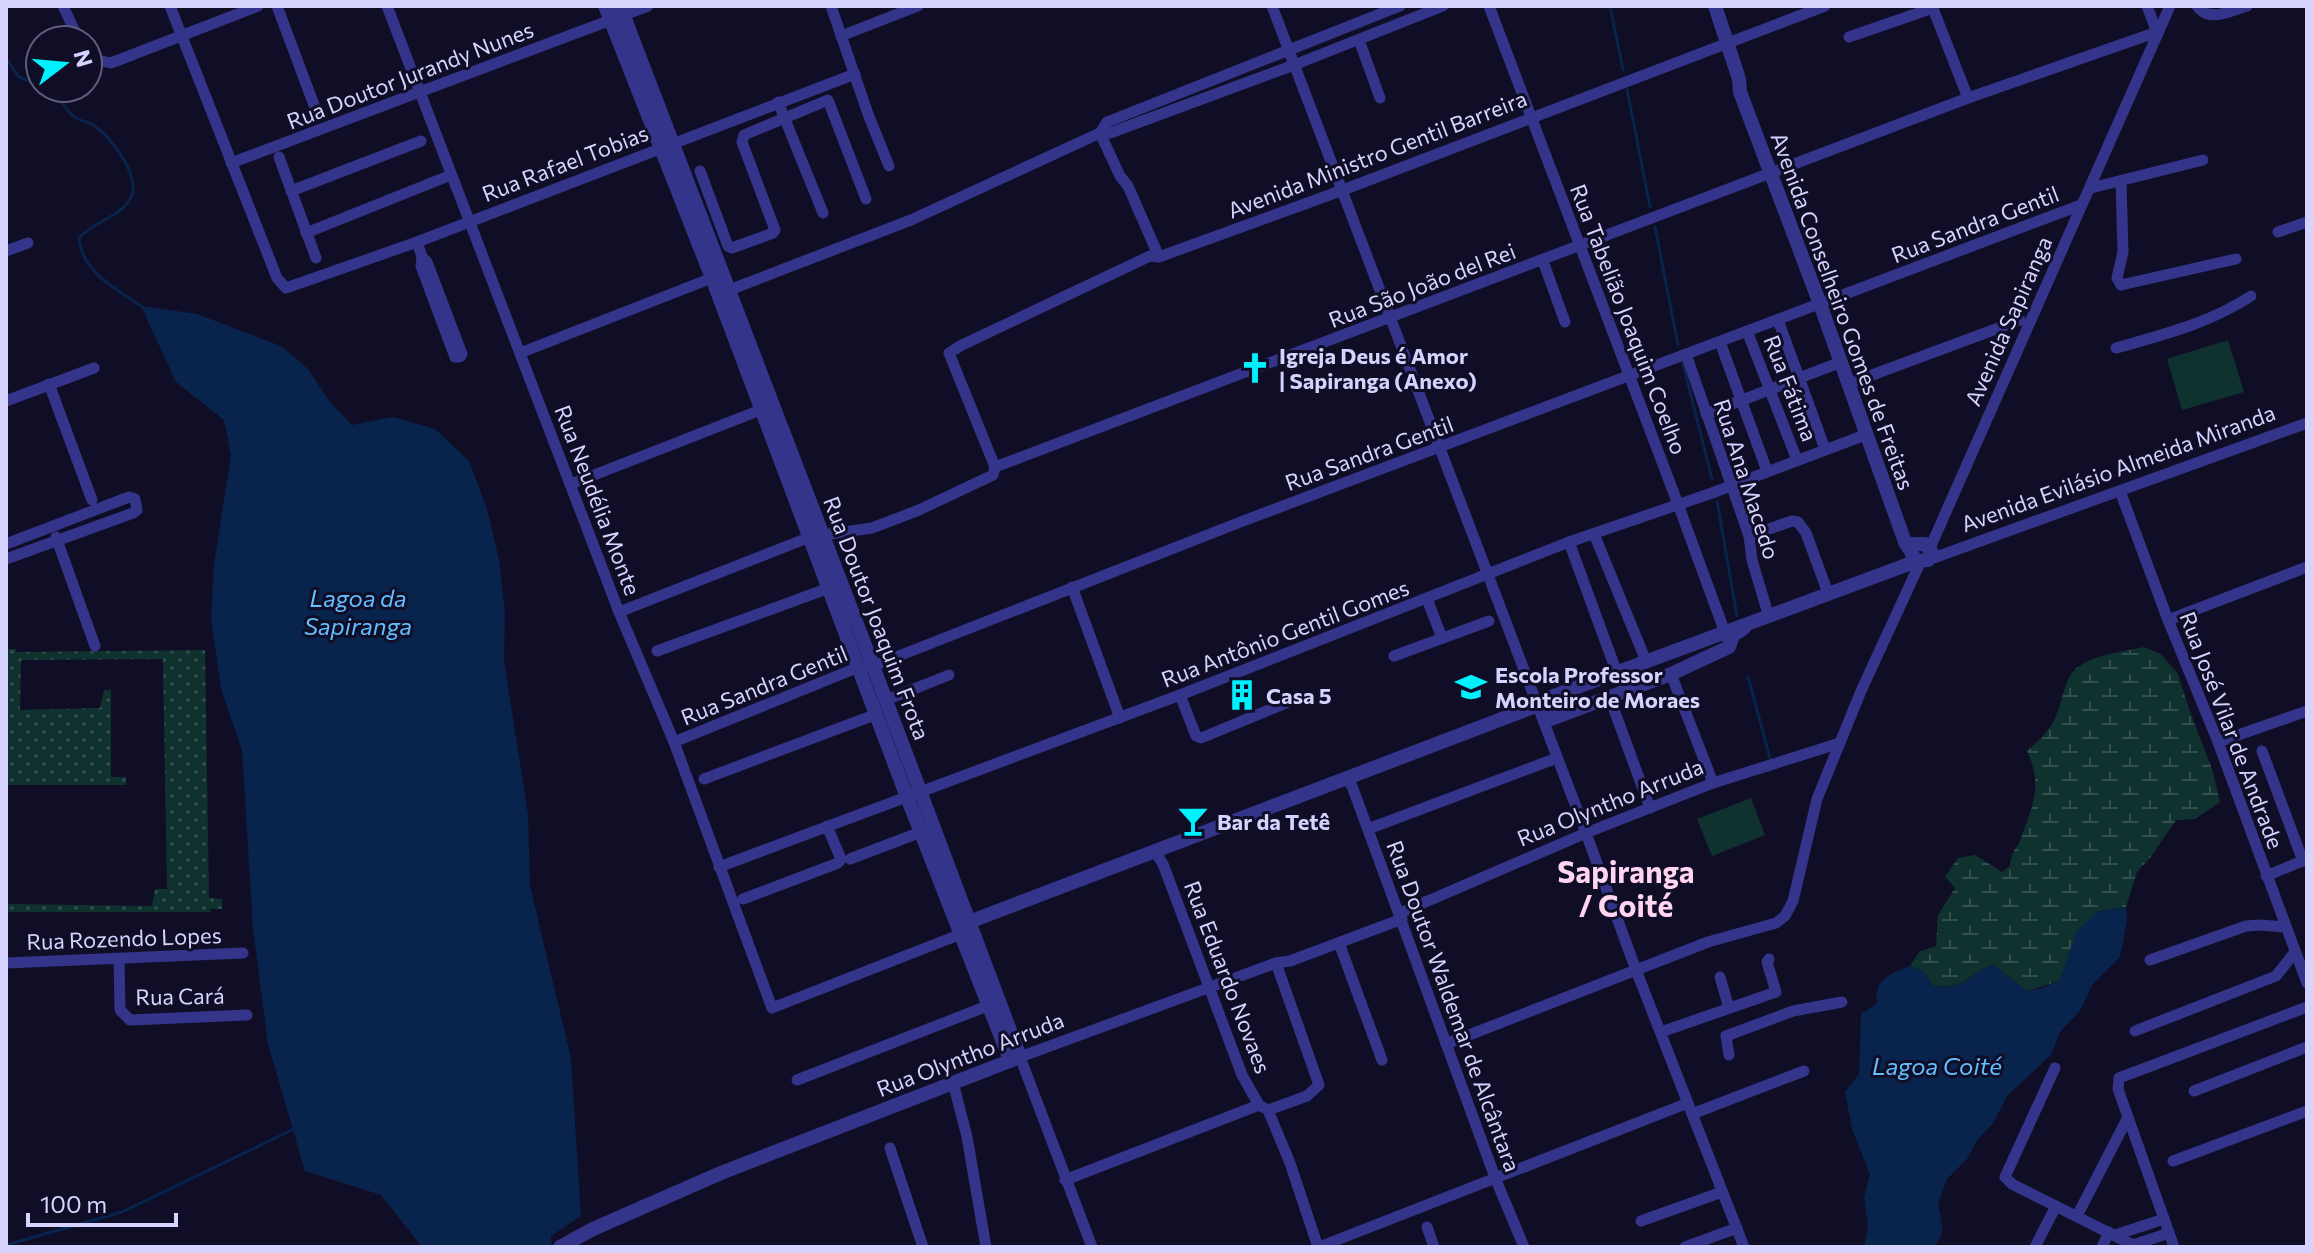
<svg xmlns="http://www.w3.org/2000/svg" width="2313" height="1253" viewBox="0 0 2313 1253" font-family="Commissioner,sans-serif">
<defs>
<pattern id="grass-dots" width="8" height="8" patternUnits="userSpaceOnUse" patternTransform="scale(2)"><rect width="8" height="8" fill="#10322f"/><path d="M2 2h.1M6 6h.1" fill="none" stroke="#324f4e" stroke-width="1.8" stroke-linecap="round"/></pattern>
<pattern id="wetland-marsh" width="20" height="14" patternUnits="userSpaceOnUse" patternTransform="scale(2)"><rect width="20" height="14" fill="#10322f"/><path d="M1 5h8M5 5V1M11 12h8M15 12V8" fill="none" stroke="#324f4e"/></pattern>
</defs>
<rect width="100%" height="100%" fill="#100d27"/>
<!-- grass -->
<polygon fill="url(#grass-dots)" points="6,649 16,649 16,652 205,650 209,898 222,899 222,909 210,909 210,912 6,912 6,904 152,906 155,889 167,889 163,659 21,660 20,710 100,708 104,690 111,690 111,777 126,777 126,785 6,785"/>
<!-- wetland -->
<path fill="url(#wetland-marsh)" d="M2144,647L2161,654L2178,674L2189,709L2213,772L2220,802L2195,819L2176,820L2150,858L2137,872L2126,907L2098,911L2068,960L2059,981L2027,991L1993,965C1965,975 1969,989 1933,986L1924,972L1910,966L1919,952L1936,946L1938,915L1955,888L1945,877L1958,858L1975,855L2002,872L2010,866C2012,848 2017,850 2021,838C2033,805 2043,785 2027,751C2038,742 2049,731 2055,718C2063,703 2063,678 2078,667C2097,654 2122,652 2144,647Z"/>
<!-- pitch -->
<g fill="#10322f">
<polygon points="2228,340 2244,392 2182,410 2167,359"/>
<polygon points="1751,798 1765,835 1712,856 1697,819"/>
</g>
<!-- water -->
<g fill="#08244c">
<polygon points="141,306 197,314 281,346 308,369 330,402 352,425 393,417 435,429 469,461 487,509 499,560 505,612 504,661 528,814 530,886 571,1058 581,1216 551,1236 552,1247 422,1247 381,1195 305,1171 268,1044 253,929 242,750 221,689 211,618 214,565 231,455 224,420 176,382"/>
<path d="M2126,907L2127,921L2120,957L2092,985L2080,1011L2060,1032L2051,1055L2008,1095L1993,1123L1978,1139L1967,1159L1947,1179L1938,1204L1943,1231L1935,1247H1864L1868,1227L1864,1197L1870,1175L1852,1129L1845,1092L1859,1074L1861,1014L1877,1003C1874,980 1890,973 1910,966L1924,972L1933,986C1969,990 1965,975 1993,965L2027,991L2042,988L2059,981L2077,931L2098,911Z"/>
</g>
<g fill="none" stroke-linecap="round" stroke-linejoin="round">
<!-- stream -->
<g stroke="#08244c" stroke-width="3">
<polyline points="1610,6 1623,70"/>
<polyline points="6,58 19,77 40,85"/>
<path d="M47,88C59,95 63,107 72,115C79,121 88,122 95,126C113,139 144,180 129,201C117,218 93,222 79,238C82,273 116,288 142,307"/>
<polyline points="1627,89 1650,207"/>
<polyline points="1655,227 1678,345"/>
<polyline points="1683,364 1712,479"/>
<polyline points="1717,501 1737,616"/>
<polyline points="1748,677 1770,758"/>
<polyline points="6,1245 122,1212 294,1129"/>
</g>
<!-- minor -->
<g stroke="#34358a" stroke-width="11">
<polyline points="63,6 79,40"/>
<polyline points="170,6 277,278 286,288 417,242 855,74"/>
<polyline points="277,6 317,113"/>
<polyline points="387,6 619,612 674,742 772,1008 956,936 960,929"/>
<polyline points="831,6 868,114 889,166"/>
<polyline points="1272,6 1586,833 1636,970 1744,1247"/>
<polyline points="1489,6 1678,504 1727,638"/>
<polyline points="1932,6 1968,98"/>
<polyline points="2147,6 2157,32"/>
<path d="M2197,6C2209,23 2230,11 2247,6"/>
<polyline points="841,36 918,6"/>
<polyline points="1849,37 1933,8"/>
<polyline points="1359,40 1380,98"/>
<polyline points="88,55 93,59 111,63 258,6"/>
<polyline points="778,102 823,213"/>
<polyline points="1100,133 1107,122 1400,6"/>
<polyline points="1100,133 1120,176 1128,186 1159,257"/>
<polyline points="279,157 316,258"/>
<polyline points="231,163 648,6"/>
<polyline points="700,171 728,246 732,248 773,233 775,230 742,142 744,135 828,100 866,199"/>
<polyline points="2121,181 2123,252 2117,278 2121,285 2236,259"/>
<polyline points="2091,188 2203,160"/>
<polyline points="291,191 421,141"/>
<polyline points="2278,232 2307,222"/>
<polyline points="306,233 451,175"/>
<polyline points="417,242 422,257 421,266 452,349 455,357 460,357 462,354 427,262 422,257"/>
<polyline points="6,251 28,243"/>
<polyline points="1543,261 1565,322"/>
<polyline points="724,292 911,220 1100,133 1110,133 1294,65 1443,6"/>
<polyline points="1778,320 1825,449"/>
<polyline points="1747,331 1797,460"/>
<polyline points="1720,342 1767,471"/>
<path d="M2116,348C2165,334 2208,324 2251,296"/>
<polyline points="520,353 717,276"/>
<polyline points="1686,354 1749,536 1752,560 1769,617"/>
<polyline points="49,384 92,500"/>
<polyline points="1848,384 2020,320"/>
<polyline points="6,401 94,368"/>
<polyline points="1706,414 1841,362"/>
<polyline points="995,467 949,353 962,345 1150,256 1159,257 1343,190 1825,6"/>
<polyline points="571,484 768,407"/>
<polyline points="2120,491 2168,620 2218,742 2307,983"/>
<polyline points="1594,534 1646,661"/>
<polyline points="1749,536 1792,521 1798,522 1806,533 1828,593"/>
<polyline points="56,537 95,646"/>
<polyline points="1569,542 1617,673"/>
<polyline points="6,544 129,497 135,499 137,510 133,513 6,559"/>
<polyline points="1930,548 2170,6"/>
<polyline points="1928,560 2307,423"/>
<polyline points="1072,587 1120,718"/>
<polyline points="1427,599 1442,638"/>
<polyline points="619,612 810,537 872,528 919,510 993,475 995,467 1968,98 2157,32"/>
<polyline points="2168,620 2307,567"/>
<polyline points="657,651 829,588"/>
<polyline points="1394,656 1489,621"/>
<polyline points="1671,674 1713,783"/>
<polyline points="1180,695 1196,736 1201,738 1303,696"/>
<polyline points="1609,696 1650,808"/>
<polyline points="886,700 949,675"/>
<polyline points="674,742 859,667 873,666 919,648 1243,521 2081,205"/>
<polyline points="2218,742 2307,711"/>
<polyline points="2262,751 2303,861"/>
<polyline points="704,779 877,714"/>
<polyline points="1346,779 1352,786 1496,1180 1524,1247"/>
<polyline points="1368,829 1557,758"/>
<polyline points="1155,852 1163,864 1242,1075 1259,1105 1268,1110 1290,1163 1318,1247"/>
<polyline points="850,859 921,832"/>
<polyline points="719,867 1180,695 1569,542 1712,493 1865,435"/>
<polyline points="2266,876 2307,859"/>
<polyline points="743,899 838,863 841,859 827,826"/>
<polyline points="1400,913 1586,833 1713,783 1840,743"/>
<polyline points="1339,943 1382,1060"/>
<polyline points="119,959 120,1010 130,1020 247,1015"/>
<polyline points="2150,960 2246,926 2260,925 2285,927"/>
<polyline points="6,963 243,953"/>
<polyline points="1720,977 1729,1008"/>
<polyline points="2135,1031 2276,976 2295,952"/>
<polyline points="1661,1032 1776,992 1767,962 1769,959"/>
<polyline points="1446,1044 1708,942 1776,923 1785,916 1793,901 1817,799 1861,691 1920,563"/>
<polyline points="1729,1055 1726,1036 1793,1011 1842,1002"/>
<polyline points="2055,1068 2005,1177 2012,1184 2137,1247"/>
<polyline points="797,1080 995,1003"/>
<polyline points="953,1082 967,1137 986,1247"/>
<polyline points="2194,1091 2307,1047"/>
<polyline points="1268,1110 1307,1096 1319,1085 1276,963"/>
<polyline points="1692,1114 1804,1071"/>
<polyline points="890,1148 923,1247"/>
<polyline points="2173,1161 2307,1111"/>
<polyline points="1065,1180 1259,1105"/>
<polyline points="2077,1216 2128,1117"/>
<polyline points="1641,1221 1722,1192"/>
<polyline points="1427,1227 1434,1247"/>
<polyline points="2115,1235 2164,1219"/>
<polyline points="2133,1245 2169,1233"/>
<polyline points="1092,1247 1020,1057 1276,963 1290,961 1402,919"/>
<polyline points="1319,1247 1688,1103"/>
<polyline points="1685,1247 1737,1228"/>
<polyline points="2035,1247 2056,1206"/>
<polyline points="2102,1247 2109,1232"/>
<polyline points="2174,1247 2118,1089 2119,1078 2307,1007"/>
</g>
<!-- tertiary -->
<g stroke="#34358a" stroke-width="14">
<polyline points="605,6 712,278 907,797 1010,1060"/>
<polyline points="1715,6 1739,79 1740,92 1820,304 1905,542 1912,553"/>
<polyline points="1906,544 1925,544 1931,551 1928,560 1917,561 1912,555"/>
<polyline points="1536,706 1551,719 1671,674 1729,647 1733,635 1744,628"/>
<polyline points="963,926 969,922 1536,706 1548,698 1917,561"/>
<polyline points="560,1247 593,1229 721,1173 1020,1057 873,666 620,6"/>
</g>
</g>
<!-- icons -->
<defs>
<symbol id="church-bare" viewBox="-9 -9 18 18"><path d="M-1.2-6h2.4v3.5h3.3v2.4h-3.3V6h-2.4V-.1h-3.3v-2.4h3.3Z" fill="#00f1fe" stroke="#100d27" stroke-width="2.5" paint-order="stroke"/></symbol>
<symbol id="school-bare" viewBox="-9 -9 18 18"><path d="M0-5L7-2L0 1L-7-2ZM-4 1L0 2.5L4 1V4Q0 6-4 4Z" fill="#00f1fe" stroke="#100d27" stroke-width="2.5" paint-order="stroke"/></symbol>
<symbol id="building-bare" viewBox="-9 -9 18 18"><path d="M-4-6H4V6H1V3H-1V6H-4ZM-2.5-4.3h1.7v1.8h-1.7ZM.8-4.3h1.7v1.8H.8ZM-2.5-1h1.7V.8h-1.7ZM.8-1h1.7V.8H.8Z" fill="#00f1fe" stroke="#100d27" stroke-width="2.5" paint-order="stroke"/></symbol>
<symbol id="bar-bare" viewBox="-9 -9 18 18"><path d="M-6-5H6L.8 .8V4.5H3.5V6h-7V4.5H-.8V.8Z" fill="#00f1fe" stroke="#100d27" stroke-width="2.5" paint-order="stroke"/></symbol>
</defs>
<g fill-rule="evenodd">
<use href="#church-bare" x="1233" y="346" width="44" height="44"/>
<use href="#school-bare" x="1449" y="665" width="44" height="44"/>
<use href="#building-bare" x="1220" y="673" width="44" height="44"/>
<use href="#bar-bare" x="1171" y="799" width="44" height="44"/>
</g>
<g text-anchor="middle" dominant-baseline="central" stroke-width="6" stroke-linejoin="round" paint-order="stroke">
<!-- street labels -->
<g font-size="22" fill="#d6d3ff" stroke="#100d27">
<text transform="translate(410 75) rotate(-21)">Rua Doutor Jurandy Nunes</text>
<text transform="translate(1377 154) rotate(-21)">Avenida Ministro Gentil Barreira</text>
<text transform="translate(565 163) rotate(-21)">Rua Rafael Tobias</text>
<text transform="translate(1975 224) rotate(-21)">Rua Sandra Gentil</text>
<text transform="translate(1422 285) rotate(-21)">Rua São João del Rei</text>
<text transform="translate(1843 311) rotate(70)">Avenida Conselheiro Gomes de Freitas</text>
<text transform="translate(1629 319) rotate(69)">Rua Tabelião Joaquim Coelho</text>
<text transform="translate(2008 321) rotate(-66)">Avenida Sapiranga</text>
<text transform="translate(1791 388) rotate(69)">Rua Fátima</text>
<text transform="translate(1369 453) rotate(-20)">Rua Sandra Gentil</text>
<text transform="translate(2118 468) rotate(-20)">Avenida Evilásio Almeida Miranda</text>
<text transform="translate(1747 479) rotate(72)">Rua Ana Macedo</text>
<text transform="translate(598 500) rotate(69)">Rua Neudélia Monte</text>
<text transform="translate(877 618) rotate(69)">Rua Doutor Joaquim Frota</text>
<text transform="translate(1285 633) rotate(-21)">Rua Antônio Gentil Gomes</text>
<text transform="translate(764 685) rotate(-22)">Rua Sandra Gentil</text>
<text transform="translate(2232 730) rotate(69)">Rua José Vilar de Andrade</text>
<text transform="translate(1610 802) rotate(-22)">Rua Olyntho Arruda</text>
<text transform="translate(124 938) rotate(-2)">Rua Rozendo Lopes</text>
<text transform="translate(1228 977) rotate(69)">Rua Eduardo Novaes</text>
<text transform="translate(180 996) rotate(-1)">Rua Cará</text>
<text transform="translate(1454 1006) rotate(70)">Rua Doutor Waldemar de Alcântara</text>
<text transform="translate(970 1054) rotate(-21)">Rua Olyntho Arruda</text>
</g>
<!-- poi labels -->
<g font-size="22" font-weight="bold" fill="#d6d3ff" stroke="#100d27" text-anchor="start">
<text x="1279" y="355">Igreja Deus é Amor<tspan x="1279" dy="25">| Sapiranga (Anexo)</tspan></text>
<text x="1495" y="674">Escola Professor<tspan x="1495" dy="25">Monteiro de Moraes</tspan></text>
<text x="1266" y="695">Casa 5</text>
<text x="1217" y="821">Bar da Tetê</text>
</g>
<!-- water labels -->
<g font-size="24" font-style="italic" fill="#61beff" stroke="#100d27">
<text x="358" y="597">Lagoa da<tspan x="358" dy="28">Sapiranga</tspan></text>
<text x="1937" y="1065">Lagoa Coité</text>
</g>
<!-- district labels -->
<g font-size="30" font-weight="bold" fill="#ffd5f2" stroke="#100d27">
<text x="1626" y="870">Sapiranga<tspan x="1626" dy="34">/ Coité</tspan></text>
</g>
</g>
<!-- border -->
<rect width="2313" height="1253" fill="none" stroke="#d6d3ff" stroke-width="16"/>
<!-- north arrow -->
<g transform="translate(64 64) rotate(74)"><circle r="38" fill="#100d27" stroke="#5f5c7d" stroke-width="2"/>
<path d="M0-6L14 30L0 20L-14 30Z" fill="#00f1fe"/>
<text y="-12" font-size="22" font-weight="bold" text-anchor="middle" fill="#d6d3ff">N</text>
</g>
<!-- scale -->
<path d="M28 1213v12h148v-12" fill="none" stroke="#d6d3ff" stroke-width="4"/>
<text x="40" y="1213" font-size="24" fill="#d6d3ff" stroke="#100d27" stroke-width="6" paint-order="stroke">100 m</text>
</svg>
